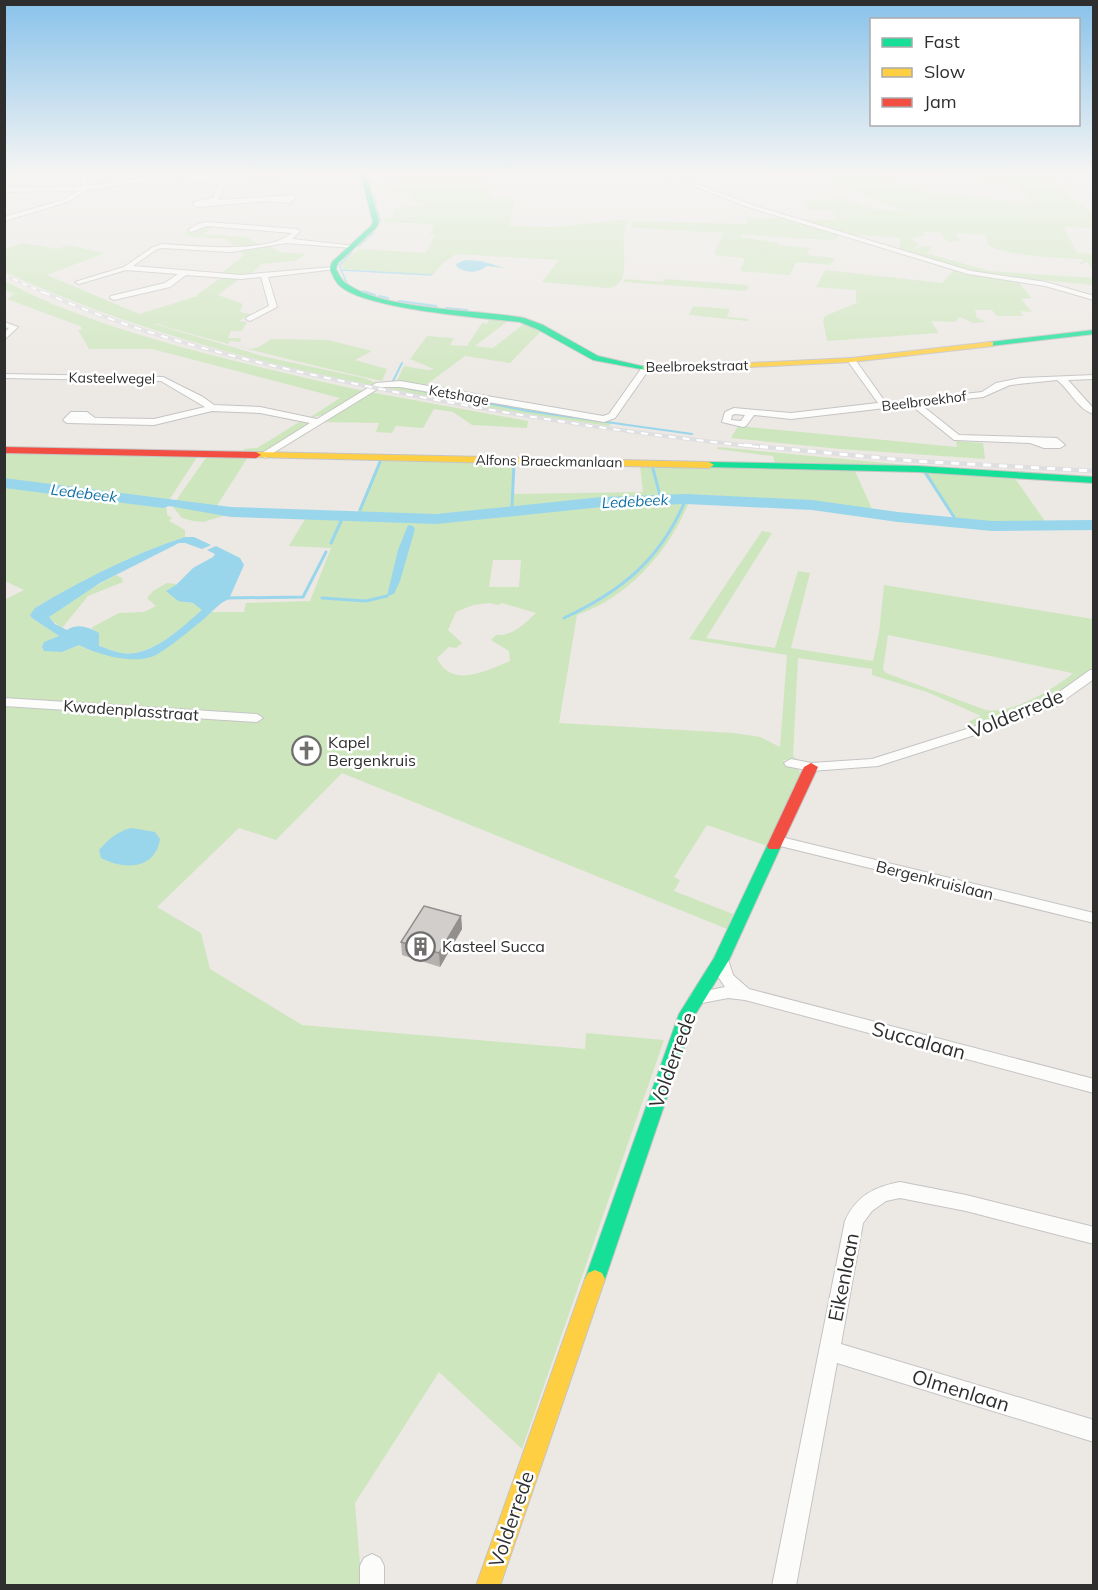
<svg xmlns="http://www.w3.org/2000/svg" width="1098" height="1590" viewBox="0 0 1098 1590" font-family="Mulish,sans-serif">
<rect width="100%" height="100%" fill="#ece8e4"/>
<!-- education -->
<polygon fill="#e6e0d3" points="464,172 474,172 483,183 410,186 378,192 373,183 401,181 399,178 409,177 408,176"/>
<!-- green -->
<g fill="#cee6be" fill-rule="evenodd">
<path d="M856,172H867L927,192L1029,203L1031,202L1014,182H985L983,179L961,178L936,172H1043L1072,198L1093,213V228L1064,227L1077,253L1093,254V271L1087,262L1081,264L1079,262L1084,261L1080,259C1062,258 997,255 987,244L986,235L955,233L960,240C952,243 943,242 941,233L921,232L927,235L911,239L920,244L912,250L925,246L932,247L926,253L989,271L1093,278V285L1038,280V282L983,274L900,251V238L842,234L793,219L837,220L831,210H810L804,200L846,199L871,209L904,211L819,176Z"/>
<path d="M483,183L492,199L514,198L510,226L555,227L628,219C626,226 624,232 624,239C622,255 632,286 607,288L542,282L559,260L456,254L442,264L433,275L343,269L342,263L359,249L426,253L435,235L429,234L434,226L431,224L384,222L383,219L393,218L394,211L409,206H426L411,199L414,195L378,192L410,186Z"/>
<polygon points="747,218 783,218 838,235 838,239 830,240 742,235 741,237 779,243 778,245 810,248 807,255 835,258 830,265 796,262 790,275 740,271 745,258 714,255 723,233 631,228 632,221 746,224"/>
<path d="M215,226L203,234L247,237L262,246L269,245L279,252L306,254L295,261L261,264L250,275L241,278L218,295L243,304L240,312L250,314L239,321L247,322L242,331H231L228,338H241L240,342L230,341L228,344L251,349L259,347L271,339L328,340L372,351L355,360L387,369L382,381C306,364 232,346 157,324L181,320L154,324L266,357L364,378L376,383L374,386C248,361 121,326 5,272V249L23,243L59,249L67,245L105,253L47,275L139,314L198,296L197,295L222,277L220,274L242,257L244,254L226,239L186,236L184,233L198,228Z"/>
<polygon points="825,270 942,283 953,271 958,270 963,274 1017,281 1032,298 1021,299 1032,312 1020,311 1023,316 997,316 992,310 975,310 977,318 986,322 973,323 960,317 955,322 931,321 939,333 827,341 823,320 825,316 859,302 856,302 856,290 816,287"/>
<polygon points="625,279 663,282 664,279 748,285 747,291 623,282"/>
<path d="M4,281C24,290 43,301 63,308C158,346 264,368 364,391L327,414L309,418L340,398L152,349H89L78,330L83,329L80,326L7,299L14,294L5,290Z"/>
<polygon points="693,306 730,309 727,317 749,319 748,321 689,315"/>
<polygon points="490,318 508,321 475,346 493,348 525,323 542,330 510,363 465,356 423,387 396,382 404,366 427,370 434,369 410,359 427,336 454,338 450,345 467,346 482,323 487,324"/>
<polygon points="393,384 503,405 612,422 609,426 490,409 381,387"/>
<polygon points="370,392 528,421 527,428 472,425 453,412 434,409 423,428 396,426 392,433 376,432 379,423 323,422"/>
<polygon points="301,421 311,423 264,453 243,451 244,449 257,448"/>
<polygon points="738,426 957,447 956,441 983,443 985,459 840,449 731,438"/>
<polygon points="718,447 917,466 775,464 773,456 717,449"/>
<path d="M4,452L197,457L166,505L167,515L172,518L169,521L185,530V537C135,553 81,581 35,608L32,618L59,636L62,652L79,645L89,650L151,657L212,612H244L246,603L310,601L331,548L289,546L305,519L230,514L203,522L193,521L182,518L173,507L175,502L205,459L209,457H248L216,507L233,510L341,514L357,513L379,461L513,463L512,494L643,492L640,466L854,469L873,511L812,503L661,496L486,514L402,517L367,515L365,520C402,521 439,522 475,519C547,513 617,500 689,502C670,550 628,598 577,615L559,723L734,733L760,737L780,747L787,655L689,639L762,531L772,533L706,638L775,648L798,571L810,573L791,648L873,661L879,633L884,585L1093,619V668L1064,693L1050,700L977,727L968,722L981,716L927,692L872,675V669L798,658L793,756L799,761L782,760L799,770L800,774L770,847L707,825L674,877L680,880L674,891L733,914L727,929L342,773L276,840L239,828L157,907L201,933L210,969L302,1025L585,1049L586,1033L664,1040L522,1449L439,1372L355,1503L361,1576L365,1585H5L4,600L24,590L5,581ZM493,560H521L519,587H489ZM489,603L498,605L502,603L536,613C524,624 513,636 496,635L491,640L509,651L510,661C487,670 452,690 437,658L449,647L456,648L462,643L448,630L456,612L473,605ZM888,635L1072,673H1073C1055,689 1010,715 986,710L886,673L883,669Z"/>
<polygon points="922,471 1014,477 1047,524 1013,525 955,520"/>
<polygon points="116,575 122,578 123,582 88,596 62,628 48,617 72,599"/>
<path d="M167,583L176,584L188,603H193L203,610C182,627 151,658 121,653C114,652 106,648 99,646L98,633L91,628L119,613L144,612L156,606L147,598L153,591Z"/>
</g>
<!-- water -->
<g fill="#99d6ec">
<path d="M465,260L481,261L505,268L487,266C478,273 467,274 457,267L456,264Z"/>
<polygon points="408,525 413,526 415,529 400,581 394,594 387,596 398,550"/>
<path d="M185,537H194L211,545L202,549L185,543H179L100,583L49,617L55,624L67,630C78,623 88,627 99,633V646C106,648 114,652 122,653C151,658 182,627 202,610L193,603L178,601L166,591L176,585L193,568L213,557L215,554L207,550L216,546L240,558L244,565L229,599C219,603 212,612 204,619C193,628 162,654 151,657C131,664 96,654 79,645L62,652L44,651L42,647L44,642L59,636L32,618L30,615L35,608C80,581 135,553 185,537Z"/>
<path d="M132,828L155,832L160,839C155,870 124,870 101,858L99,850C109,839 117,831 132,828Z"/>
</g>
<g fill="none" stroke-linecap="round" stroke-linejoin="round">
<!-- stream-far2 -->
<g stroke="#99d6ec" stroke-width="1.5">
<polyline points="375,194 376,205"/>
<polyline points="377,208 381,222"/>
<polyline points="369,237 374,233"/>
<polyline points="359,246 367,239"/>
<polyline points="352,252 340,265 341,270 431,275"/>
<polyline points="341,270 347,283"/>
<polyline points="363,291 371,294"/>
</g>
<!-- stream-far1 -->
<g stroke="#99d6ec" stroke-width="2">
<polyline points="366,292 375,295"/>
<polyline points="379,296 388,298"/>
<polyline points="399,301 436,306"/>
<polyline points="446,308 467,310"/>
<polyline points="393,381 402,363"/>
<polyline points="402,387 528,411 692,434"/>
</g>
<!-- stream -->
<g stroke="#99d6ec" stroke-width="3">
<polyline points="653,469 661,499"/>
<polyline points="925,472 954,517"/>
<polyline points="512,506 514,464"/>
<polyline points="360,510 380,462"/>
<polyline points="331,543 343,517"/>
<polyline points="226,598 303,597 326,552"/>
<polyline points="322,598 366,601 387,596"/>
<path d="M564,618C622,591 661,559 686,499"/>
</g>
<!-- river -->
<polygon fill="#99d6ec" fill-rule="evenodd" points="4,478 231,507 436,514 602,497 686,494 812,500 898,512 992,521 1094,520 1094,530 992,531 898,522 812,510 686,504 602,507 436,524 231,517 169,506 163,508 4,488"/>
<defs>
<g id="street">
<polygon points="81,172 87,172 87,186 148,177 364,173 228,178 218,199 220,200 293,195 296,197 290,203 264,201 198,207 193,204 193,202 213,198 222,179 148,181 87,190 67,202 4,221 4,217 63,200 78,191 4,192 4,188 81,187"/>
<polygon points="657,172 664,172 752,205 971,271 1046,282 1094,296 1094,300 1045,286 968,274 748,207"/>
<polygon points="1069,180 1094,181 1094,185 1067,183"/>
<path d="M207,222L297,229L300,231L292,239L355,246L352,248L286,243L231,252L163,248L157,249L133,266L241,275L333,267L336,269L268,277L277,307L250,321L246,319L247,317L269,306L261,277L241,279L186,275L170,287L114,300L110,298L111,296L165,283L178,274L126,270L79,284L75,282L124,267L153,247L163,244C195,246 268,254 292,233L207,226L191,232L188,230L198,224Z"/>
<polygon points="4,322 18,327 4,340 4,333 9,328 4,327"/>
<path d="M848,358H854L886,403L982,392L996,383L1021,378L1094,375V379L1068,380L1094,409V414C1078,410 1070,390 1057,380L1010,385L983,397L920,404L959,435L1057,438L1065,445L1060,448H1044L1030,443L954,440L911,405L791,419L754,415L746,426L743,427L722,422L725,412L734,408L791,413L878,403L847,360ZM735,414L745,415L741,421L731,420L732,415Z"/>
<polygon points="643,366 650,368 615,418 604,422 400,387 381,387 265,458 260,455 262,453 310,423 260,413 212,411 154,425 67,423 63,420 71,412 87,412 95,418 154,419 205,407 161,381 4,378 4,374 163,377 203,397 214,405 260,407 317,419 376,383 400,381 603,416 609,414"/>
<polygon points="1090,670 1094,670 1094,679 1056,706 981,733 878,766 811,771 786,766 784,763 791,759 811,763 872,759 973,727 1048,700"/>
<polygon points="4,698 257,714 263,718 257,722 4,706"/>
<polygon points="777,836 1094,913 1094,923 772,844 770,841 772,838"/>
<polygon points="721,954 727,956 733,975 749,989 1094,1079 1094,1093 745,1000 728,998 697,1004 691,1002 689,998 691,994 725,987 717,975 713,960 715,956"/>
<path d="M900,1182L966,1195L1094,1227V1244L966,1211L900,1198L886,1201L872,1211L863,1223L841,1344L1094,1420V1442L837,1363L796,1586H772L845,1221C856,1196 874,1187 900,1182Z"/>
<polygon points="372,1554 380,1558 384,1566 384,1586 360,1586 360,1566 364,1558"/>
</g>
<g id="fast">
<path d="M357,172H363L368,180L379,222L376,228L338,263L336,269C339,274 341,281 347,284C386,311 476,309 524,318L543,325L598,356L650,368L646,370L593,360L537,329L520,322C483,318 363,309 339,285C335,281 332,274 330,269L332,262L371,226L373,222L362,180Z"/>
<polygon points="1094,330 1094,334 990,346 986,344 990,342"/>
<polygon points="709,462 918,466 1094,477 1094,483 918,472 706,467 706,463"/>
<polygon points="774,841 781,846 729,960 695,1015 605,1279 602,1285 595,1288 588,1285 585,1279 679,1014 714,958 767,846"/>
</g>
<g id="slow">
<polygon points="4,172 27,172 4,175"/>
<polygon points="990,342 993,342 993,346 851,362 669,371 646,370 642,368 646,366 669,367 851,358"/>
<polygon points="256,452 709,462 714,465 709,468 253,457 251,455"/>
<polygon points="595,1270 602,1273 605,1279 500,1586 476,1586 585,1279 588,1273"/>
</g>
<g id="jam">
<polygon points="4,447 256,452 261,455 256,458 4,453"/>
<polygon points="811,763 818,767 781,846 779,849 769,849 767,846 804,767"/>
</g>
</defs>
<!-- street casing -->
<use href="#street" stroke="#c5c4c5" stroke-width="2"/>
<!-- fast casing -->
<use href="#fast" stroke="#c5c4c5" stroke-width="2"/>
<!-- slow casing -->
<use href="#slow" stroke="#c5c4c5" stroke-width="2"/>
<!-- jam casing -->
<use href="#jam" stroke="#c5c4c5" stroke-width="2"/>
<!-- street -->
<use href="#street" fill="#fcfcfb" fill-rule="evenodd"/>
<!-- fast -->
<use href="#fast" fill="#16e098" fill-rule="evenodd"/>
<!-- slow -->
<use href="#slow" fill="#ffcf43" fill-rule="evenodd"/>
<!-- jam -->
<use href="#jam" fill="#f24e42" fill-rule="evenodd"/>
<defs>
<polyline id="rail-far2" points="4,275 46,294"/>
<path id="rail-far1" d="M43,292C142,336 250,362 356,384C489,412 624,433 759,447"/>
<polyline id="rail" points="744,445 915,461 1094,471"/>
</defs>
<!-- rail-far2 casing -->
<use href="#rail-far2" stroke="#dfdfe1" stroke-width="2"/>
<!-- rail-far1 casing -->
<use href="#rail-far1" stroke="#dfdfe1" stroke-width="4"/>
<!-- rail casing -->
<use href="#rail" stroke="#dfdfe1" stroke-width="4.5"/>
<!-- rail-far2 -->
<use href="#rail-far2" stroke="#fff" stroke-width="1.5" stroke-dasharray="5" stroke-linecap="butt"/>
<!-- rail-far1 -->
<use href="#rail-far1" stroke="#fff" stroke-width="2" stroke-dasharray="7" stroke-linecap="butt"/>
<!-- rail -->
<use href="#rail" stroke="#fff" stroke-width="3" stroke-dasharray="8" stroke-linecap="butt"/>
</g>
<!-- wall -->
<polygon fill="#b4b1af" points="461,916 462,929 440,967 402,955 401,942"/>
<!-- shaded-wall -->
<polygon fill="#92908e" points="461,916 462,929 440,967 439,953"/>
<!-- building -->
<polygon fill="#d1cecb" stroke="#92908e" stroke-width="1.5" points="424,906 461,916 439,953 401,942"/>
<!-- sky -->
<linearGradient id="sky" x2="0" y2="1"><stop stop-color="#88c2ea"/><stop offset="0.44" stop-color="#f6f5f3"/><stop offset="1" stop-color="#f6f5f3" stop-opacity="0"/></linearGradient>
<rect width="1098" height="394" fill="url(#sky)"/>
<!-- icons -->
<defs>
<symbol id="church-ring" viewBox="-11 -11 22 22"><circle r="9.5" fill="#fff" stroke="#706f6e" stroke-width="1.5"/><path d="M-1.2-6h2.4v3.5h3.3v2.4h-3.3V6h-2.4V-.1h-3.3v-2.4h3.3Z" fill="#706f6e"/></symbol>
<symbol id="building-ring" viewBox="-11 -11 22 22"><circle r="9.5" fill="#fff" stroke="#706f6e" stroke-width="1.5"/><path d="M-4-6H4V6H1V3H-1V6H-4ZM-2.5-4.3h1.7v1.8h-1.7ZM.8-4.3h1.7v1.8H.8ZM-2.5-1h1.7V.8h-1.7ZM.8-1h1.7V.8H.8Z" fill="#706f6e"/></symbol>
</defs>
<g fill-rule="evenodd">
<use href="#church-ring" x="290" y="734" width="33" height="33"/>
<use href="#building-ring" x="404" y="930" width="33" height="33"/>
</g>
<g text-anchor="middle" dominant-baseline="central" stroke-width="5" stroke-linejoin="round" paint-order="stroke">
<!-- far-street labels -->
<g font-size="14" fill="#2e2e2e" stroke="#fff">
<text transform="translate(697 366) rotate(-1)">Beelbroekstraat</text>
<text transform="translate(112 378) rotate(1)">Kasteelwegel</text>
<text transform="translate(459 395) rotate(10)">Ketshage</text>
<text transform="translate(924 401) rotate(-7)">Beelbroekhof</text>
<text transform="translate(549 461) rotate(1)">Alfons Braeckmanlaan</text>
</g>
<!-- far-water labels -->
<g font-size="15" font-style="italic" fill="#0d6fa3" stroke="#fff">
<text transform="translate(84 493) rotate(7)">Ledebeek</text>
<text transform="translate(635 501) rotate(-3)">Ledebeek</text>
</g>
<!-- street labels -->
<g font-size="16" fill="#2e2e2e" stroke="#fff">
<text transform="translate(131 710) rotate(4)">Kwadenplasstraat</text>
<text transform="translate(935 880) rotate(14)">Bergenkruislaan</text>
</g>
<!-- poi labels -->
<g font-size="16" fill="#2e2e2e" stroke="#fff" text-anchor="start">
<text x="328" y="742">Kapel<tspan x="328" dy="18">Bergenkruis</tspan></text>
<text x="442" y="946">Kasteel Succa</text>
</g>
<!-- near-street labels -->
<g font-size="20" fill="#2e2e2e" stroke="#fff">
<text transform="translate(1016 713) rotate(-22)">Volderrede</text>
<text transform="translate(919 1040) rotate(15)">Succalaan</text>
<text transform="translate(672 1060) rotate(-70)">Volderrede</text>
<text transform="translate(843 1277) rotate(-79)">Eikenlaan</text>
<text transform="translate(961 1390) rotate(17)">Olmenlaan</text>
<text transform="translate(511 1519) rotate(-71)">Volderrede</text>
</g>
</g>
<!-- border -->
<rect width="1098" height="1590" fill="none" stroke="#2e2e2e" stroke-width="12"/>
<!-- legend -->
<rect x="870" y="18" width="210" height="108" fill="#ffffff" stroke="#ababab" stroke-width="1.5"/>
<rect x="882" y="38" width="30" height="9" fill="#16e098" stroke="#ababab" stroke-width="1.5"/>
<text x="924" y="48" font-size="18" fill="#2e2e2e">Fast</text>
<rect x="882" y="68" width="30" height="9" fill="#ffcf43" stroke="#ababab" stroke-width="1.5"/>
<text x="924" y="78" font-size="18" fill="#2e2e2e">Slow</text>
<rect x="882" y="98" width="30" height="9" fill="#f24e42" stroke="#ababab" stroke-width="1.5"/>
<text x="924" y="108" font-size="18" fill="#2e2e2e">Jam</text>
</svg>
